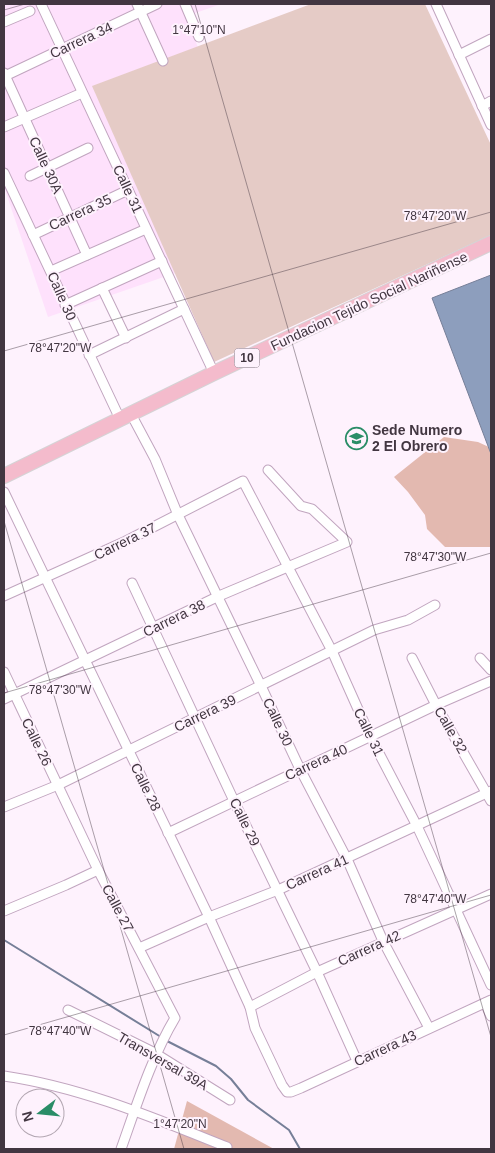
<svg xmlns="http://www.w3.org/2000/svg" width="495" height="1153" viewBox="0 0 495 1153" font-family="Arial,sans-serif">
<rect width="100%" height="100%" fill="#fef2fd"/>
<!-- built -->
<polygon fill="#fee1fc" points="4,4 221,4 187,16 265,242 48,317 4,187"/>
<!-- green -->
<polygon fill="#e5cbc6" points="311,4 425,4 491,145 491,235 214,362 92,86"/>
<!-- forest -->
<g fill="#e3b9b0">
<polygon points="444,437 478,442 491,448 491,547 445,547 427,529 425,515 408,492 394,477"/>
<polygon points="187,1101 274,1149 174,1149"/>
</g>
<!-- water -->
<polygon fill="#8d9ebd" stroke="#767f98" points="491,275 491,454 432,298"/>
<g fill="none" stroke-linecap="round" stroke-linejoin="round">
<!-- stream -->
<g stroke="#767f98" stroke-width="2">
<polyline points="4,940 161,1037"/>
<polyline points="167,1041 216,1066 231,1079 248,1100 289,1130 300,1149"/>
</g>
<defs>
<g id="minor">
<polyline points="41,4 214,373"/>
<polyline points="137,4 163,61"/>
<polyline points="185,4 199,37"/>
<polyline points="436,4 491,125"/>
<polyline points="4,22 30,11"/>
<polyline points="459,55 491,39"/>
<polyline points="4,73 87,255"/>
<polyline points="5,76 157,4"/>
<polyline points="482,106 491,101"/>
<polyline points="4,127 82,93"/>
<polyline points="4,173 120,419"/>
<polyline points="30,176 88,148"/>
<polyline points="33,235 128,190"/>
<polyline points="51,271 146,229"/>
<polyline points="102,288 126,338"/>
<polyline points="65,305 162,261"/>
<polyline points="89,355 184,309"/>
<polyline points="131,414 155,459 178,515 261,686 300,769 347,859 383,941 429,1028"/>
<polyline points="4,492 209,917 250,1007 255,1028 282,1085 287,1092 291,1092 301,1088 491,1000"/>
<polyline points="132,583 234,801 317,972 357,1061"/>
<polyline points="4,596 126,541 243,481 332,651 370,736 417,826 491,985"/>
<polyline points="412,658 436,705 491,801"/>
<polyline points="480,658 491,670"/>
<path d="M4,672L98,870L175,1018C152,1056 136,1107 121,1149"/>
<polyline points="4,699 219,596 347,542 312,509 301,506 268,470"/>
<polyline points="4,807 58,785 374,630 408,620 435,605"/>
<polyline points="168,833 436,705 491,681"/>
<polyline points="4,911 66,885 98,870"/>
<polyline points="139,948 209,917 278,890 491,791"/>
<polyline points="485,1003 491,1016"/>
<polyline points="250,1007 317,972 491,894"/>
<polyline points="68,1010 153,1052 230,1100"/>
<path d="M4,1076C81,1087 154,1118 227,1147"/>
</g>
<polyline id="primary" points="4,476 214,373 491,243"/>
</defs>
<!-- minor casing -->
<use href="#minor" stroke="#c1a5bf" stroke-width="11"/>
<!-- primary casing -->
<use href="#primary" stroke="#d5d3d5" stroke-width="16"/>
<!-- minor -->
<use href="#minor" stroke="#fff" stroke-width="9"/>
<!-- primary -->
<use href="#primary" stroke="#f4bbcc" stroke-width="14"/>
</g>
<!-- ticks -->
<path fill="none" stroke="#423641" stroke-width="1" stroke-opacity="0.45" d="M195,4L491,1037M4,10L25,4M4,351L491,212M4,521L184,1149M4,693L491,553M4,1035L491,895"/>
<!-- icons -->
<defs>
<symbol id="school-ring" viewBox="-11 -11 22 22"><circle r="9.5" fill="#fef2fd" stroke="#2a8d67" stroke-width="1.5"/><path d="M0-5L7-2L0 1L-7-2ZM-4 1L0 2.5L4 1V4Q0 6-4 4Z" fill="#2a8d67"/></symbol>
</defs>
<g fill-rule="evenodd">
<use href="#school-ring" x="344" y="426" width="25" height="25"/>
</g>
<g text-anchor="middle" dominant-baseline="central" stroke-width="4" stroke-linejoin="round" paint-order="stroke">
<!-- shield labels -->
<rect fill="#fef2fd" stroke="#7a6e79" stroke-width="1" x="234.5" y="348.5" width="25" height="19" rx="4"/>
<g font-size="12" font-weight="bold" fill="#423641">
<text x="247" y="358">10</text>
</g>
<!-- street labels -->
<g font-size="14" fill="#423641" stroke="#fef2fd">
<text transform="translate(81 40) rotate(-25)">Carrera 34</text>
<text transform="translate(46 165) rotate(65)">Calle 30A</text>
<text transform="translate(128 189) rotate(65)">Calle 31</text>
<text transform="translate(80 212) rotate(-25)">Carrera 35</text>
<text transform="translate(62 296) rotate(66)">Calle 30</text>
<text transform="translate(369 301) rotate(-25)">Fundacion Tejido Social Nariñense</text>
<text transform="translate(125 541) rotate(-26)">Carrera 37</text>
<text transform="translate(174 618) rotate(-26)">Carrera 38</text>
<text transform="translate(205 713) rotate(-26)">Carrera 39</text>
<text transform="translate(278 722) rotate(65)">Calle 30</text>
<text transform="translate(451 730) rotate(60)">Calle 32</text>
<text transform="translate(369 732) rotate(64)">Calle 31</text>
<text transform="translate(37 742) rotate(64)">Calle 26</text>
<text transform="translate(316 762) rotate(-25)">Carrera 40</text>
<text transform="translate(146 787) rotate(64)">Calle 28</text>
<text transform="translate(245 822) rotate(64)">Calle 29</text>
<text transform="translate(317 872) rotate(-24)">Carrera 41</text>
<text transform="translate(118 908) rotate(62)">Calle 27</text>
<text transform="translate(369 948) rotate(-24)">Carrera 42</text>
<text transform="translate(385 1048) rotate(-25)">Carrera 43</text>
<text transform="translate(163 1061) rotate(30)">Transversal 39A</text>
</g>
<!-- poi labels -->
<g font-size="14" font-weight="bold" fill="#423641" stroke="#fef2fd" text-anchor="start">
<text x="372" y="430">Sede Numero<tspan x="372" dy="16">2 El Obrero</tspan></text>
</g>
</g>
<g font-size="12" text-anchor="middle" fill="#423641" stroke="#fef2fd" stroke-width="4" stroke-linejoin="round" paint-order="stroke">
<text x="199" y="34">1°47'10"N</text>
<text x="435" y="220">78°47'20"W</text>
<text x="60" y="352">78°47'20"W</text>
<text x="435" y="561">78°47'30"W</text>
<text x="60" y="694">78°47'30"W</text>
<text x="435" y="903">78°47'40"W</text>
<text x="60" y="1035">78°47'40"W</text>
<text x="180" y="1128">1°47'20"N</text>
</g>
<!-- border -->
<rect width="495" height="1153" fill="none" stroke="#423641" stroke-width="10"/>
<!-- north arrow -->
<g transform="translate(40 1113) rotate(254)"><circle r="24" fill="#fef2fd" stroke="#b3a7b2"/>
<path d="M0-4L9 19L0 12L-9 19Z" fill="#2a8d67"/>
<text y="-8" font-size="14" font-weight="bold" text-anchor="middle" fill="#423641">N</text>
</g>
</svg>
